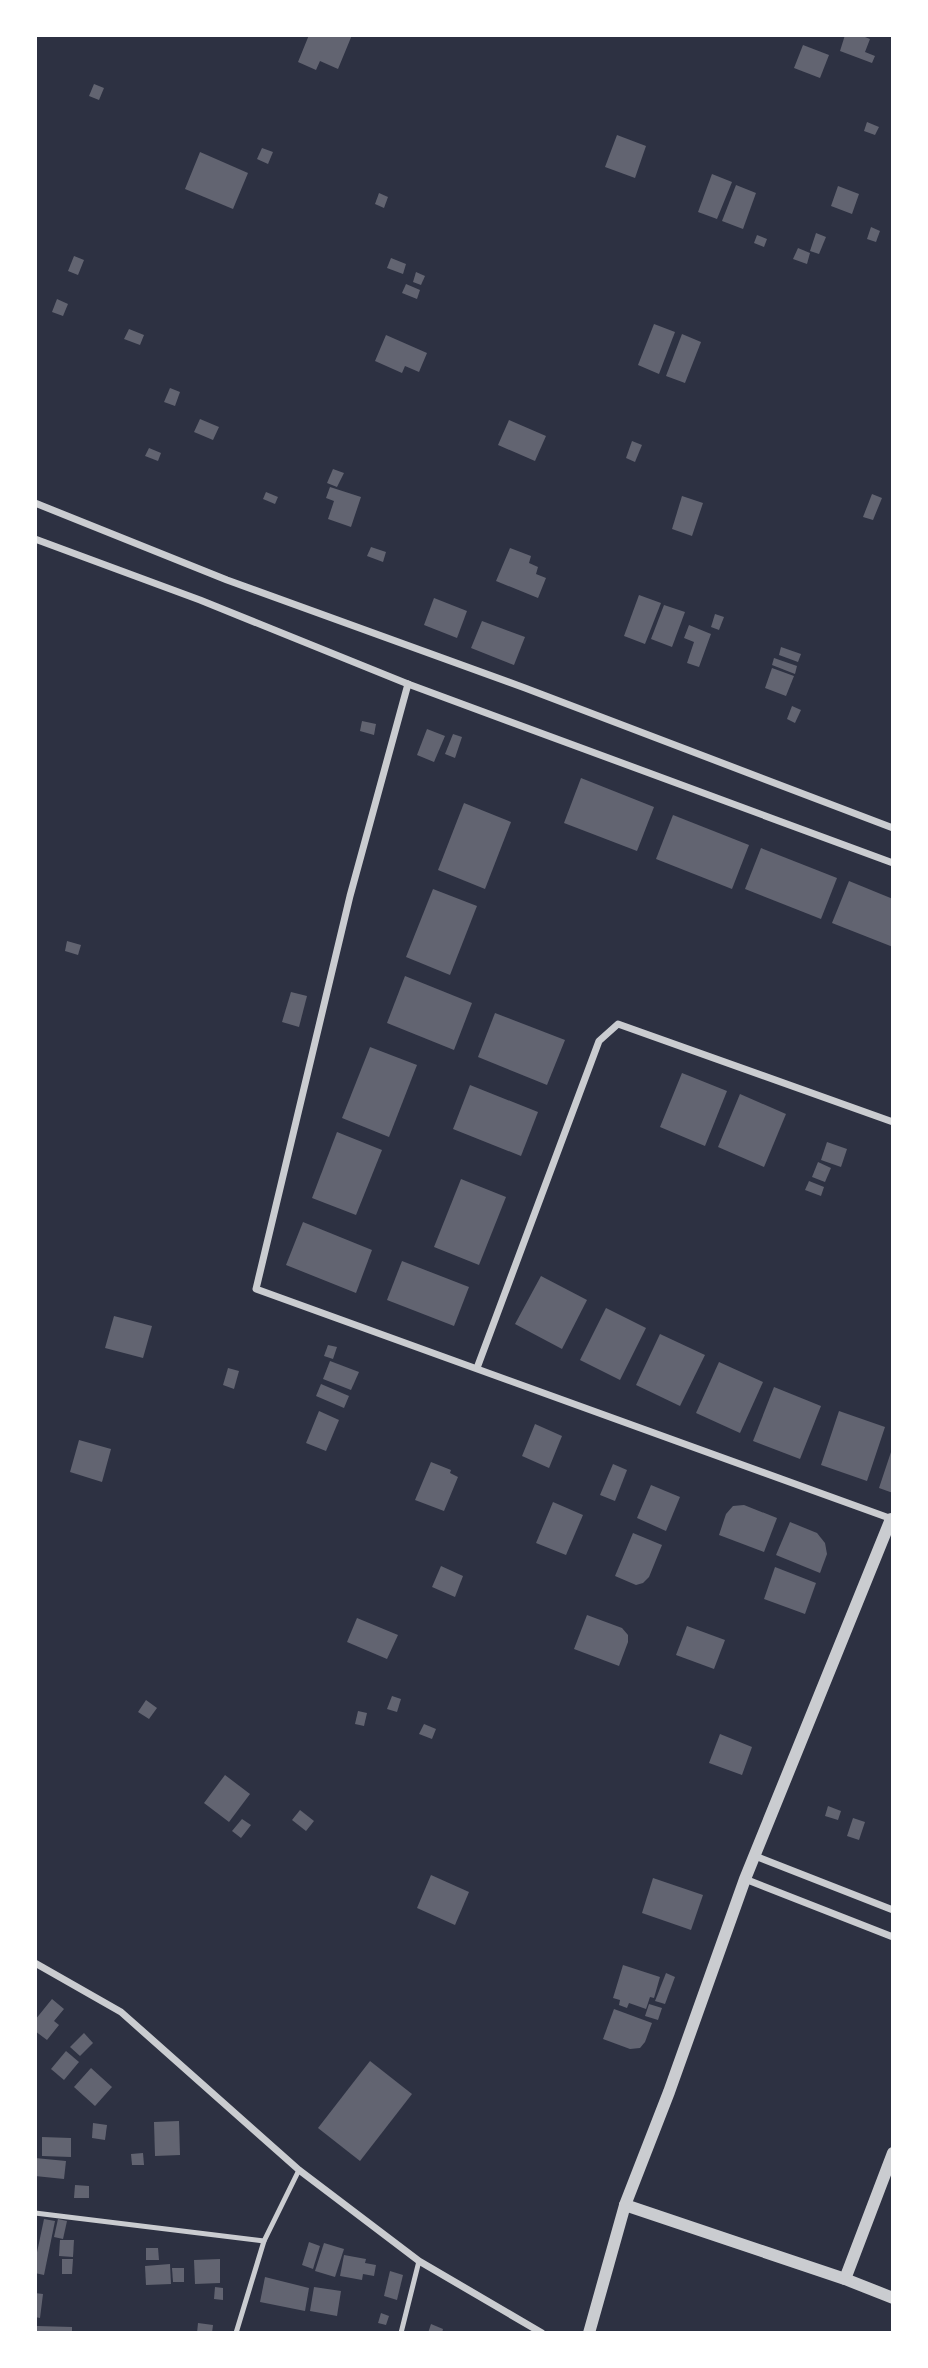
<svg xmlns="http://www.w3.org/2000/svg" width="928" height="2368" viewBox="0 0 928 2368" font-family="'IBM Plex Serif',serif">
<rect width="100%" height="100%" fill="#2d3142"/>
<!-- building -->
<g fill="#626471">
<polygon points="309,35 352,35 338,69 320,61 316,70 298,62"/>
<polygon points="845,35 860,35 870,39 865,52 875,56 872,63 840,51"/>
<polygon points="803,45 829,55 820,78 794,68"/>
<polygon points="94,84 104,88 99,100 89,96"/>
<polygon points="867,122 879,127 875,135 864,131"/>
<polygon points="617,135 646,146 635,178 605,167"/>
<polygon points="262,148 273,152 268,164 257,159"/>
<polygon points="200,152 248,173 233,209 185,189"/>
<polygon points="712,174 732,182 717,219 698,212"/>
<polygon points="736,185 756,193 743,229 722,221"/>
<polygon points="838,186 859,194 852,214 831,206"/>
<polygon points="379,193 388,197 384,208 375,204"/>
<polygon points="871,227 880,231 876,242 867,239"/>
<polygon points="816,233 826,237 819,254 810,251"/>
<polygon points="757,235 767,239 764,247 754,243"/>
<polygon points="798,248 810,253 807,264 793,259"/>
<polygon points="74,256 84,260 78,275 68,271"/>
<polygon points="391,258 406,264 403,274 387,268"/>
<polygon points="416,272 425,276 421,285 413,282"/>
<polygon points="406,284 420,290 417,299 402,293"/>
<polygon points="57,299 68,304 63,316 52,312"/>
<polygon points="654,324 675,332 659,374 638,365"/>
<polygon points="129,329 144,335 140,345 124,339"/>
<polygon points="682,334 701,342 685,383 666,376"/>
<polygon points="386,335 427,353 419,372 405,366 402,373 375,361"/>
<polygon points="170,388 180,392 175,406 164,402"/>
<polygon points="200,419 219,427 213,440 194,432"/>
<polygon points="509,420 546,436 535,461 498,445"/>
<polygon points="632,441 642,445 635,462 626,458"/>
<polygon points="149,448 161,453 158,461 145,456"/>
<polygon points="333,469 344,473 337,487 327,483"/>
<polygon points="330,487 361,497 351,527 328,519 334,501 326,498"/>
<polygon points="266,492 278,497 275,504 263,499"/>
<polygon points="872,494 882,498 873,520 863,517"/>
<polygon points="682,496 703,503 692,536 672,529"/>
<polygon points="371,547 386,552 383,562 367,556"/>
<polygon points="510,548 531,556 529,563 538,567 536,574 546,578 538,598 496,581"/>
<polygon points="639,595 661,603 645,644 624,636"/>
<polygon points="434,598 467,611 457,638 424,625"/>
<polygon points="664,605 685,612 672,647 651,639"/>
<polygon points="715,614 724,617 719,630 711,627"/>
<polygon points="482,621 525,637 514,665 471,648"/>
<polygon points="689,625 711,634 699,667 687,663 694,642 684,638"/>
<polygon points="781,647 801,654 798,662 779,655"/>
<polygon points="774,658 797,666 795,674 772,665"/>
<polygon points="772,668 794,676 786,696 765,688"/>
<polygon points="792,706 801,710 795,723 787,719"/>
<polygon points="362,721 376,724 374,735 360,731"/>
<polygon points="427,729 445,736 434,762 417,755"/>
<polygon points="453,734 462,737 455,758 445,754"/>
<polygon points="581,778 654,807 637,851 564,823"/>
<polygon points="464,803 511,822 485,889 438,870"/>
<polygon points="673,815 749,845 732,889 656,859"/>
<polygon points="761,848 837,878 821,919 745,889"/>
<polygon points="849,881 893,899 893,947 832,923"/>
<polygon points="433,889 477,906 450,975 406,957"/>
<polygon points="67,941 81,945 78,955 65,951"/>
<polygon points="405,976 472,1003 454,1050 387,1023"/>
<polygon points="291,992 307,996 299,1027 282,1022"/>
<polygon points="495,1013 565,1040 547,1085 478,1057"/>
<polygon points="370,1047 417,1065 389,1137 342,1118"/>
<polygon points="682,1073 727,1091 705,1146 660,1127"/>
<polygon points="470,1085 538,1112 521,1156 453,1129"/>
<polygon points="740,1094 786,1114 764,1167 718,1147"/>
<polygon points="337,1132 382,1150 356,1215 312,1198"/>
<polygon points="827,1142 847,1149 841,1167 821,1160"/>
<polygon points="818,1162 831,1168 825,1182 812,1177"/>
<polygon points="461,1179 506,1197 479,1265 434,1247"/>
<polygon points="809,1181 824,1187 821,1196 805,1190"/>
<polygon points="303,1222 372,1250 356,1293 286,1265"/>
<polygon points="402,1261 469,1287 454,1326 387,1300"/>
<polygon points="541,1276 587,1300 562,1349 515,1324"/>
<polygon points="606,1308 646,1328 620,1380 580,1360"/>
<polygon points="114,1316 152,1326 143,1358 105,1348"/>
<polygon points="660,1334 705,1355 680,1406 636,1385"/>
<polygon points="328,1345 337,1347 333,1359 324,1356"/>
<polygon points="330,1361 359,1372 351,1390 323,1379"/>
<polygon points="719,1362 763,1382 740,1433 696,1413"/>
<polygon points="228,1368 239,1371 234,1389 223,1385"/>
<polygon points="321,1384 349,1396 344,1408 316,1396"/>
<polygon points="774,1387 821,1406 800,1459 753,1441"/>
<polygon points="319,1411 339,1420 326,1451 306,1443"/>
<polygon points="839,1411 885,1427 867,1481 821,1465"/>
<polygon points="535,1424 562,1436 549,1468 522,1456"/>
<polygon points="79,1440 111,1449 102,1482 70,1472"/>
<polygon points="893,1446 893,1493 879,1488"/>
<polygon points="431,1462 451,1470 450,1473 458,1477 444,1511 415,1500"/>
<polygon points="613,1464 627,1470 615,1501 600,1495"/>
<polygon points="651,1485 680,1497 666,1531 637,1518"/>
<polygon points="553,1502 583,1515 566,1555 536,1543"/>
<polygon points="744,1505 777,1518 764,1552 719,1535 726,1514 733,1506"/>
<polygon points="790,1522 817,1533 825,1543 827,1554 820,1573 776,1555"/>
<polygon points="633,1533 662,1545 649,1577 643,1583 636,1585 615,1576"/>
<polygon points="441,1566 463,1576 455,1597 432,1587"/>
<polygon points="775,1567 816,1583 805,1614 764,1599"/>
<polygon points="587,1615 622,1628 628,1635 628,1642 619,1666 574,1649"/>
<polygon points="357,1618 398,1635 387,1659 347,1642"/>
<polygon points="687,1626 725,1640 714,1669 676,1655"/>
<polygon points="392,1696 401,1699 397,1712 387,1709"/>
<polygon points="146,1700 157,1708 149,1719 138,1712"/>
<polygon points="358,1711 367,1713 364,1726 355,1724"/>
<polygon points="424,1724 436,1729 432,1739 419,1734"/>
<polygon points="720,1734 752,1747 742,1775 709,1763"/>
<polygon points="225,1775 250,1794 229,1822 204,1803"/>
<polygon points="828,1806 841,1811 838,1820 825,1816"/>
<polygon points="300,1810 314,1821 306,1831 292,1820"/>
<polygon points="853,1818 865,1822 859,1840 847,1836"/>
<polygon points="242,1819 251,1825 241,1838 232,1831"/>
<polygon points="431,1875 469,1892 455,1925 417,1908"/>
<polygon points="653,1878 703,1895 691,1930 642,1913"/>
<polygon points="623,1965 660,1977 654,1998 650,1997 646,2009 629,2003 627,2008 619,2005 620,2000 613,1998"/>
<polygon points="666,1973 675,1977 665,2004 655,2001"/>
<polygon points="52,1999 64,2009 54,2021 59,2025 47,2040 35,2031 35,2020"/>
<polygon points="649,2004 662,2008 658,2020 645,2016"/>
<polygon points="614,2009 652,2023 645,2042 640,2048 630,2049 603,2039"/>
<polygon points="84,2033 93,2043 80,2056 70,2047"/>
<polygon points="66,2051 79,2062 64,2080 51,2069"/>
<polygon points="370,2061 412,2094 360,2161 318,2128"/>
<polygon points="91,2068 112,2087 95,2106 74,2087"/>
<polygon points="179,2121 180,2155 155,2156 154,2122"/>
<polygon points="93,2123 107,2125 105,2140 92,2138"/>
<polygon points="42,2137 71,2138 71,2157 42,2156"/>
<polygon points="143,2153 144,2165 132,2165 131,2154"/>
<polygon points="35,2158 66,2161 64,2179 35,2176"/>
<polygon points="75,2185 89,2186 89,2198 74,2198"/>
<polygon points="44,2219 55,2221 44,2275 35,2273 35,2262"/>
<polygon points="58,2219 67,2221 63,2239 54,2237"/>
<polygon points="60,2240 74,2240 73,2257 59,2256"/>
<polygon points="309,2242 320,2246 313,2269 302,2265"/>
<polygon points="324,2243 344,2249 335,2277 315,2271"/>
<polygon points="146,2248 158,2248 159,2260 146,2260"/>
<polygon points="344,2255 366,2259 365,2263 376,2265 374,2276 363,2274 362,2280 340,2276"/>
<polygon points="62,2259 73,2259 72,2274 62,2274"/>
<polygon points="220,2259 220,2283 195,2284 194,2260"/>
<polygon points="170,2264 171,2284 146,2285 145,2266"/>
<polygon points="172,2268 184,2268 184,2282 173,2282"/>
<polygon points="390,2271 403,2275 397,2300 384,2296"/>
<polygon points="265,2277 309,2288 305,2311 260,2302"/>
<polygon points="215,2287 223,2288 223,2300 214,2299"/>
<polygon points="314,2287 341,2291 337,2316 310,2311"/>
<polygon points="35,2293 43,2294 40,2318 35,2317"/>
<polygon points="381,2313 389,2316 386,2325 378,2323"/>
<polygon points="198,2323 213,2325 212,2333 197,2333"/>
<polygon points="431,2324 443,2329 442,2333 428,2333"/>
<polygon points="37,2326 72,2327 72,2333 37,2333"/>
</g>
<g fill="none" stroke-linecap="round" stroke-linejoin="round">
<!-- service -->
<g stroke="#caccd0" stroke-width="5">
<polyline points="35,2213 264,2241"/>
<polyline points="236,2333 264,2241 299,2170"/>
<polyline points="401,2333 419,2261"/>
</g>
<!-- minor -->
<g stroke="#caccd0" stroke-width="7">
<polyline points="35,503 227,580 525,688 893,828"/>
<polyline points="35,539 200,600 408,684 893,863"/>
<polyline points="408,684 350,896 256,1289 892,1519"/>
<polyline points="477,1368 599,1041 618,1024 893,1122"/>
<polyline points="755,1856 893,1910"/>
<polyline points="745,1879 893,1937"/>
<polyline points="35,1963 121,2012 299,2170 419,2261 542,2333"/>
</g>
<!-- tertiary -->
<g stroke="#caccd0" stroke-width="12">
<polyline points="625,2205 845,2279 893,2298"/>
<polyline points="845,2279 893,2153"/>
<polyline points="589,2333 625,2205 669,2092 745,1879 891,1519"/>
</g>
</g>
<!-- border -->
<rect width="928" height="2368" fill="none" stroke="#ffffff" stroke-width="74"/>
</svg>
